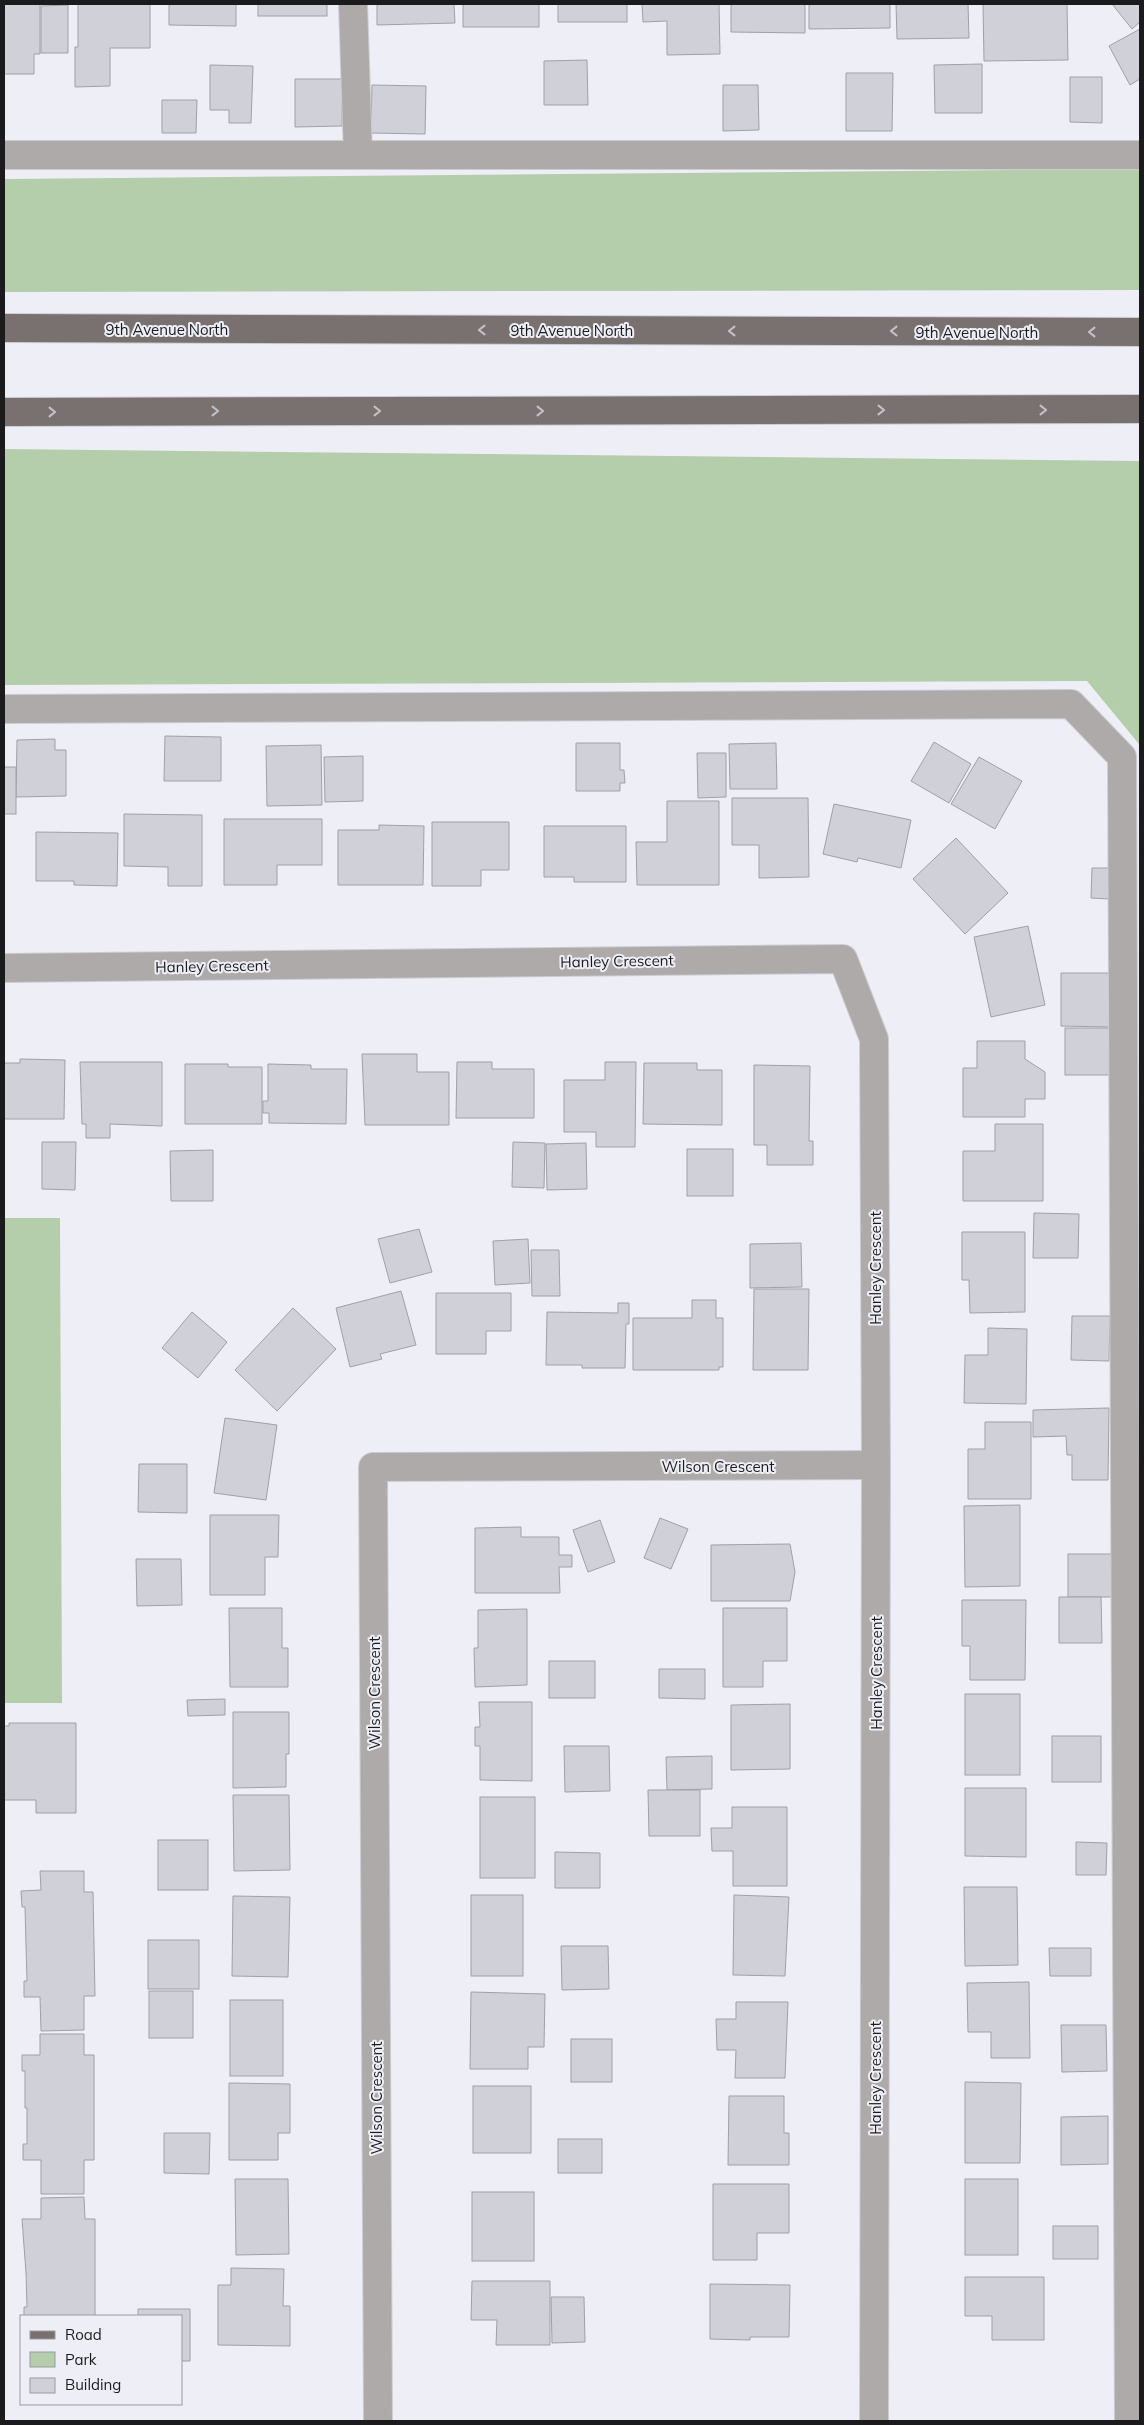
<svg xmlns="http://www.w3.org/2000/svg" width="1144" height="2425" viewBox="0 0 1144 2425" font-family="Mulish,sans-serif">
<rect width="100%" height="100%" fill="#eeeef6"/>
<!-- green -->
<g fill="#b4cdaa">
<polygon points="1140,166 1140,290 4,292 4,179 1127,169"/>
<polygon points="4,449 1140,461 1140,931 1139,744 1087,681 4,685"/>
<polygon points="4,1218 60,1218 62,1703 4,1703"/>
</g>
<!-- building -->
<g fill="#d0d0d8" stroke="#a0a0a7">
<polygon points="4,4 40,4 40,54 34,54 34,74 4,74"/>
<polygon points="78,4 150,4 150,48 110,48 110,86 75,87 75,47 78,47"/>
<polygon points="169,4 236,4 236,26 169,25"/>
<rect x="258" y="4" width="69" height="12"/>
<polygon points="377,4 454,4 455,23 377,25"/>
<rect x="463" y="4" width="76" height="23"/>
<rect x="558" y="4" width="69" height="18"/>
<polygon points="642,4 719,4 720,54 667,55 667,21 643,22"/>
<polygon points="731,4 805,4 805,33 731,32"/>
<polygon points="809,4 890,4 890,28 809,29"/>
<polygon points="896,4 968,4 969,38 897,39"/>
<polygon points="983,4 1067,4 1068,60 984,61"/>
<polygon points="1112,4 1140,4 1140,22 1132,29"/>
<polygon points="68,5 68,53 41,53 41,6"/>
<polygon points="1140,29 1140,79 1130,85 1109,46"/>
<polygon points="587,60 588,105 544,105 544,61"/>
<polygon points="982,64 982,113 935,113 934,65"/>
<polygon points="210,65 253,66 251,123 229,123 229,110 210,110"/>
<polygon points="846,73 893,73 892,131 846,131"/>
<polygon points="1070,77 1102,77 1102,123 1070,122"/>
<polygon points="295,79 342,79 342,126 295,127"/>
<polygon points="372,85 426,86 425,134 371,133"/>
<polygon points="723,85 758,85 759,130 723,131"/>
<polygon points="162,100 197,100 196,133 162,133"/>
<polygon points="165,736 221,737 221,781 164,781"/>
<polygon points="55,739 55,750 66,750 66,796 16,797 17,740"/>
<polygon points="934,742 971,764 949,803 911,781"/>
<polygon points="576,743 620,743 620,770 624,770 625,783 620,783 620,791 576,791"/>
<polygon points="776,743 777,789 730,789 729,744"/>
<polygon points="321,745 322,805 267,806 266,746"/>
<polygon points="697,753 726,753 726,797 698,798"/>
<polygon points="363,756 363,801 325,802 324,757"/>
<polygon points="979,757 1022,781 995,829 951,804"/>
<rect x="4" y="767" width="12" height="47"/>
<polygon points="732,798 808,798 809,877 759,878 759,845 732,845"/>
<polygon points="667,801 719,801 719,885 637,885 636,842 667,842"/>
<polygon points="834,804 911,820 901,868 858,858 857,862 823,854"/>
<polygon points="124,814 202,815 202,886 168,886 168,867 124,866"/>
<polygon points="224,819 322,819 322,865 277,865 277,885 224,885"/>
<polygon points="432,822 509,822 509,870 481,870 481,886 432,886"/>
<polygon points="379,825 424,826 423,885 338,885 338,830 379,830"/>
<polygon points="544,826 626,826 626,882 574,882 574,877 544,877"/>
<polygon points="36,832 118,833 117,886 74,885 74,881 36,881"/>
<polygon points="956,838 1008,893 965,934 913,879"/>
<polygon points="1092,868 1110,868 1109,899 1091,898"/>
<polygon points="1028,926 1045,1005 991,1017 974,937"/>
<polygon points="1061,973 1110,973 1111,1027 1061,1026"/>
<rect x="1065" y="1028" width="45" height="47"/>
<polygon points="977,1041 1025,1041 1025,1059 1045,1072 1045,1099 1025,1099 1025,1117 963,1117 963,1068 977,1068"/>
<polygon points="362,1054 417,1054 417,1072 449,1072 449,1125 365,1125"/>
<polygon points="20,1059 65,1060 64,1119 4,1119 4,1063 20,1063"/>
<polygon points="80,1062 162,1062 162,1126 110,1124 110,1138 86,1138 86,1124 82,1124"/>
<polygon points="457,1062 492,1062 492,1069 534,1069 534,1118 456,1118"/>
<polygon points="605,1062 636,1062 635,1147 596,1147 596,1132 564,1132 564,1080 605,1080"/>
<polygon points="644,1063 697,1063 697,1070 722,1070 722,1125 643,1124"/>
<polygon points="185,1064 228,1064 228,1067 262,1067 262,1124 185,1124"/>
<polygon points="268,1064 311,1065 311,1069 347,1069 346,1124 269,1123 269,1113 263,1113 263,1101 268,1101"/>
<polygon points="754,1065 810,1066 809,1141 813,1141 813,1165 767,1165 767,1145 754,1145"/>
<polygon points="995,1124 1043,1124 1043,1201 963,1201 963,1151 995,1151"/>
<polygon points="42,1142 76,1142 75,1190 42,1189"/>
<polygon points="513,1142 545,1143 544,1188 512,1187"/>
<polygon points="586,1143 587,1189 547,1190 546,1144"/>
<rect x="687" y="1149" width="46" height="47"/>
<polygon points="213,1150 213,1201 171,1201 170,1151"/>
<polygon points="1034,1213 1079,1214 1078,1258 1033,1258"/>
<polygon points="419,1229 432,1272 390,1283 378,1239"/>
<polygon points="962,1232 1025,1232 1025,1312 970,1313 969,1280 962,1280"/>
<polygon points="528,1239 530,1283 495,1285 493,1241"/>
<polygon points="801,1243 802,1287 750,1288 750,1244"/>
<polygon points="531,1250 559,1250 560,1296 532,1296"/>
<polygon points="754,1289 809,1289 808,1370 753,1370"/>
<polygon points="401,1291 416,1345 380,1354 382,1359 350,1367 336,1308"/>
<polygon points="436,1293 511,1293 511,1331 486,1331 486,1354 436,1354"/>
<polygon points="692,1300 716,1300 716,1318 723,1318 723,1367 719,1367 719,1370 633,1370 633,1318 692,1318"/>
<polygon points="618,1303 629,1303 629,1324 626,1324 625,1368 582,1368 582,1365 546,1365 547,1312 618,1313"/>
<polygon points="293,1308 336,1349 277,1411 235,1370"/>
<polygon points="192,1312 227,1342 198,1378 162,1348"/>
<polygon points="1072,1316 1110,1316 1109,1361 1071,1360"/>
<polygon points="988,1328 1027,1329 1026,1404 964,1403 965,1355 988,1355"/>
<polygon points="1109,1408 1108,1480 1072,1480 1072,1455 1067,1455 1066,1436 1033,1437 1033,1410"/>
<polygon points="225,1418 277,1425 266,1500 214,1493"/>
<polygon points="985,1422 1031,1422 1031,1499 968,1499 968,1449 985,1449"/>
<polygon points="139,1464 187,1464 187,1513 138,1512"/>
<polygon points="1020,1505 1020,1586 965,1587 964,1506"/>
<polygon points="210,1515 279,1515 278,1557 265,1557 265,1595 210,1595"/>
<polygon points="660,1518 688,1529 671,1569 644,1558"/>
<polygon points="600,1520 615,1562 588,1572 573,1530"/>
<polygon points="521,1527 521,1537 559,1537 559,1555 572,1555 572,1567 559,1567 560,1593 475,1593 475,1528"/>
<polygon points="790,1544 795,1572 790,1601 711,1601 711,1545"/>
<rect x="1068" y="1554" width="44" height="43"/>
<polygon points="136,1559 181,1559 182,1605 137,1606"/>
<polygon points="1059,1597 1101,1597 1102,1643 1059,1643"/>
<polygon points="962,1600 1026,1600 1025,1680 970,1680 970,1646 962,1646"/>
<polygon points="229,1608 282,1608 282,1648 288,1648 288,1687 230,1687"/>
<polygon points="723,1608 787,1608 787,1661 763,1661 763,1687 723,1687"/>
<polygon points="527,1609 527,1685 475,1687 474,1648 478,1648 478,1610"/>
<rect x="549" y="1661" width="46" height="37"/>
<polygon points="659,1669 705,1669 705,1699 659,1698"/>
<rect x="965" y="1694" width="55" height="81"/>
<polygon points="225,1699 225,1715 188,1716 187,1700"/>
<polygon points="479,1702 532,1702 532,1781 480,1780 480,1746 475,1746 475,1727 480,1727"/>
<polygon points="790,1704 790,1769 731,1770 731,1705"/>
<polygon points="233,1712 289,1712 289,1754 286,1754 286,1787 233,1788"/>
<polygon points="9,1723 76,1723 76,1813 36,1813 36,1800 4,1800 4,1726 9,1726"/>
<rect x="1052" y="1736" width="49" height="46"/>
<polygon points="564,1746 609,1746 610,1791 565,1792"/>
<polygon points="712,1756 712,1789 667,1790 666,1757"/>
<polygon points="965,1788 1026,1788 1026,1857 965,1856"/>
<polygon points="648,1790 700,1790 700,1836 649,1836"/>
<polygon points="233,1795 289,1795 290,1870 234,1871"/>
<rect x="480" y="1797" width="55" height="81"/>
<polygon points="732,1807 787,1807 787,1886 733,1886 733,1851 712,1851 711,1828 732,1828"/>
<rect x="158" y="1840" width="50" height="50"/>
<polygon points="1076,1842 1107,1843 1106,1875 1076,1875"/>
<polygon points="555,1852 600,1853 600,1888 555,1888"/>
<polygon points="40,1871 84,1871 84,1892 93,1892 95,1996 84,1996 84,2030 41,2031 40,1997 24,1997 24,1981 27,1981 26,1945 25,1907 22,1907 21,1891 41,1890"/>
<polygon points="964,1887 1017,1887 1018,1965 965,1966"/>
<rect x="471" y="1895" width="52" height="81"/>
<polygon points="734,1895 789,1897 785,1976 733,1975"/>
<polygon points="233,1896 290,1897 288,1977 232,1976"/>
<rect x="148" y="1940" width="51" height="49"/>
<polygon points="561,1946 608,1946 609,1989 562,1990"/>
<polygon points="1049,1948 1091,1948 1091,1976 1050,1976"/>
<polygon points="1029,1982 1030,2058 991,2058 991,2032 968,2032 967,1983"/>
<rect x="149" y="1991" width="44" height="47"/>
<polygon points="471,1992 545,1994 544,2047 528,2047 528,2069 470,2069"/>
<rect x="230" y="2000" width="53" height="76"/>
<polygon points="736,2002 788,2002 785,2078 735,2078 736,2050 717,2050 716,2019 736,2019"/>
<polygon points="1061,2025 1106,2025 1107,2071 1062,2072"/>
<polygon points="40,2034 84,2034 84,2055 94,2055 94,2160 84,2160 84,2194 41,2194 41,2160 23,2160 23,2144 27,2144 27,2108 25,2108 25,2071 22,2071 22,2055 40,2055"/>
<rect x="571" y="2039" width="41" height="43"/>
<polygon points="965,2082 1021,2083 1020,2163 965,2163"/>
<polygon points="229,2083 290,2084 290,2133 278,2133 278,2160 229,2160"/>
<rect x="473" y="2086" width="58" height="67"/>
<polygon points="729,2096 784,2096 784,2133 789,2133 789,2165 728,2165"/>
<polygon points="1108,2116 1108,2164 1061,2165 1061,2117"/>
<polygon points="164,2133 210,2133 209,2174 164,2173"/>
<rect x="558" y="2139" width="44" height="34"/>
<polygon points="235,2179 288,2179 289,2254 236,2255"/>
<rect x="965" y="2179" width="53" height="76"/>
<polygon points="713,2184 789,2184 789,2233 757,2233 757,2260 713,2260"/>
<rect x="472" y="2192" width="62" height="69"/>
<polygon points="84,2197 85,2219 95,2219 95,2316 24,2316 24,2307 27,2307 26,2273 22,2219 41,2219 41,2198"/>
<rect x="1053" y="2226" width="45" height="33"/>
<polygon points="231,2268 284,2269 283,2306 290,2306 290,2346 218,2345 218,2285 231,2285"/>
<polygon points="965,2277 1044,2277 1044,2340 992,2340 992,2316 965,2316"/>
<polygon points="472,2281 550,2281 550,2345 496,2345 497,2320 471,2320"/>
<polygon points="710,2284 790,2285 789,2337 750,2337 750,2340 710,2339"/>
<polygon points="551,2297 584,2297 585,2342 552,2343"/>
<polygon points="138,2309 190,2309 190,2361 181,2361 181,2316 138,2316"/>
</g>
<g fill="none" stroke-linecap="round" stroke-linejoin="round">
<defs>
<g id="minor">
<polyline points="353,4 358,155"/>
<polyline points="4,155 1140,155"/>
<polyline points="4,709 1071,704 1122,757 1129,2421"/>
<polyline points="4,968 843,959 874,1039 876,1465 874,2421"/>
<polyline points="378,2421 373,1467 876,1465"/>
</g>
<g id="major">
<polyline points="4,328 1140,332"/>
<polyline points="4,412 1140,409"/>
</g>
</defs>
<!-- minor casing -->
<use href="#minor" stroke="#ccccd3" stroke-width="30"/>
<!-- major casing -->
<use href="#major" stroke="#ccccd3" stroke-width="30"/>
<!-- minor -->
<use href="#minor" stroke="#aeaaa9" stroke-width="28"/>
<!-- major -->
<use href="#major" stroke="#78716f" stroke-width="28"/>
</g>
<!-- one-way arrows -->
<defs><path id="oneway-chevron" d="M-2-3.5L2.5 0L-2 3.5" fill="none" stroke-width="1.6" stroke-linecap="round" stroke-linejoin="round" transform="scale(1.25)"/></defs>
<g stroke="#c5c2c7">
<use href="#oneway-chevron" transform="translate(482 330) rotate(-180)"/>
<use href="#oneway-chevron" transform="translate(732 331) rotate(-180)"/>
<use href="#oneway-chevron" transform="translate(894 331) rotate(-180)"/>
<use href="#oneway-chevron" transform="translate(1092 332) rotate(-180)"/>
<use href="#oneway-chevron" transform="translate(881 410)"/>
<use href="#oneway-chevron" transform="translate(1043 410)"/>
<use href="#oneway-chevron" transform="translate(215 411)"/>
<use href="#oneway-chevron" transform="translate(377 411)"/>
<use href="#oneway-chevron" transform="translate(540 411)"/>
<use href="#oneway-chevron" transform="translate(52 412)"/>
</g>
<g text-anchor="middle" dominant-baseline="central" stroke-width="4" stroke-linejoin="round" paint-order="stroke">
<!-- street labels -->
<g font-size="15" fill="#1b1b1e" stroke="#eeeef6">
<text x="167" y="329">9th Avenue North</text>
<text x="572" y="330">9th Avenue North</text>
<text x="977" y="332">9th Avenue North</text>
<text transform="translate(617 961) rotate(-1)">Hanley Crescent</text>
<text transform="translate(212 966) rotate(-1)">Hanley Crescent</text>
<text transform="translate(875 1268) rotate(-90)">Hanley Crescent</text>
<text x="718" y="1466">Wilson Crescent</text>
<text transform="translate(876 1673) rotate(-90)">Hanley Crescent</text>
<text transform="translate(374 1693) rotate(-90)">Wilson Crescent</text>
<text transform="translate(875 2078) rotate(-90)">Hanley Crescent</text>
<text transform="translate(376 2098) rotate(-90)">Wilson Crescent</text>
</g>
</g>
<!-- border -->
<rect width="1144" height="2425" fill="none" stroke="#1b1b1e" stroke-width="10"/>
<!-- legend -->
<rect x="20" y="2315" width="162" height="90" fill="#eeeef6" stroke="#9a9aa0"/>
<rect x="30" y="2331" width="25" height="8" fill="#78716f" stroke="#9a9aa0"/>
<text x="65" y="2340" font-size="15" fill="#1b1b1e">Road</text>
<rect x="30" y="2352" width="25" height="15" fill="#b4cdaa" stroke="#9a9aa0"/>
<text x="65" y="2365" font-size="15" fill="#1b1b1e">Park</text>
<rect x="30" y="2378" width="25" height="15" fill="#d0d0d8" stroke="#9a9aa0"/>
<text x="65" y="2390" font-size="15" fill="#1b1b1e">Building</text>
</svg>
